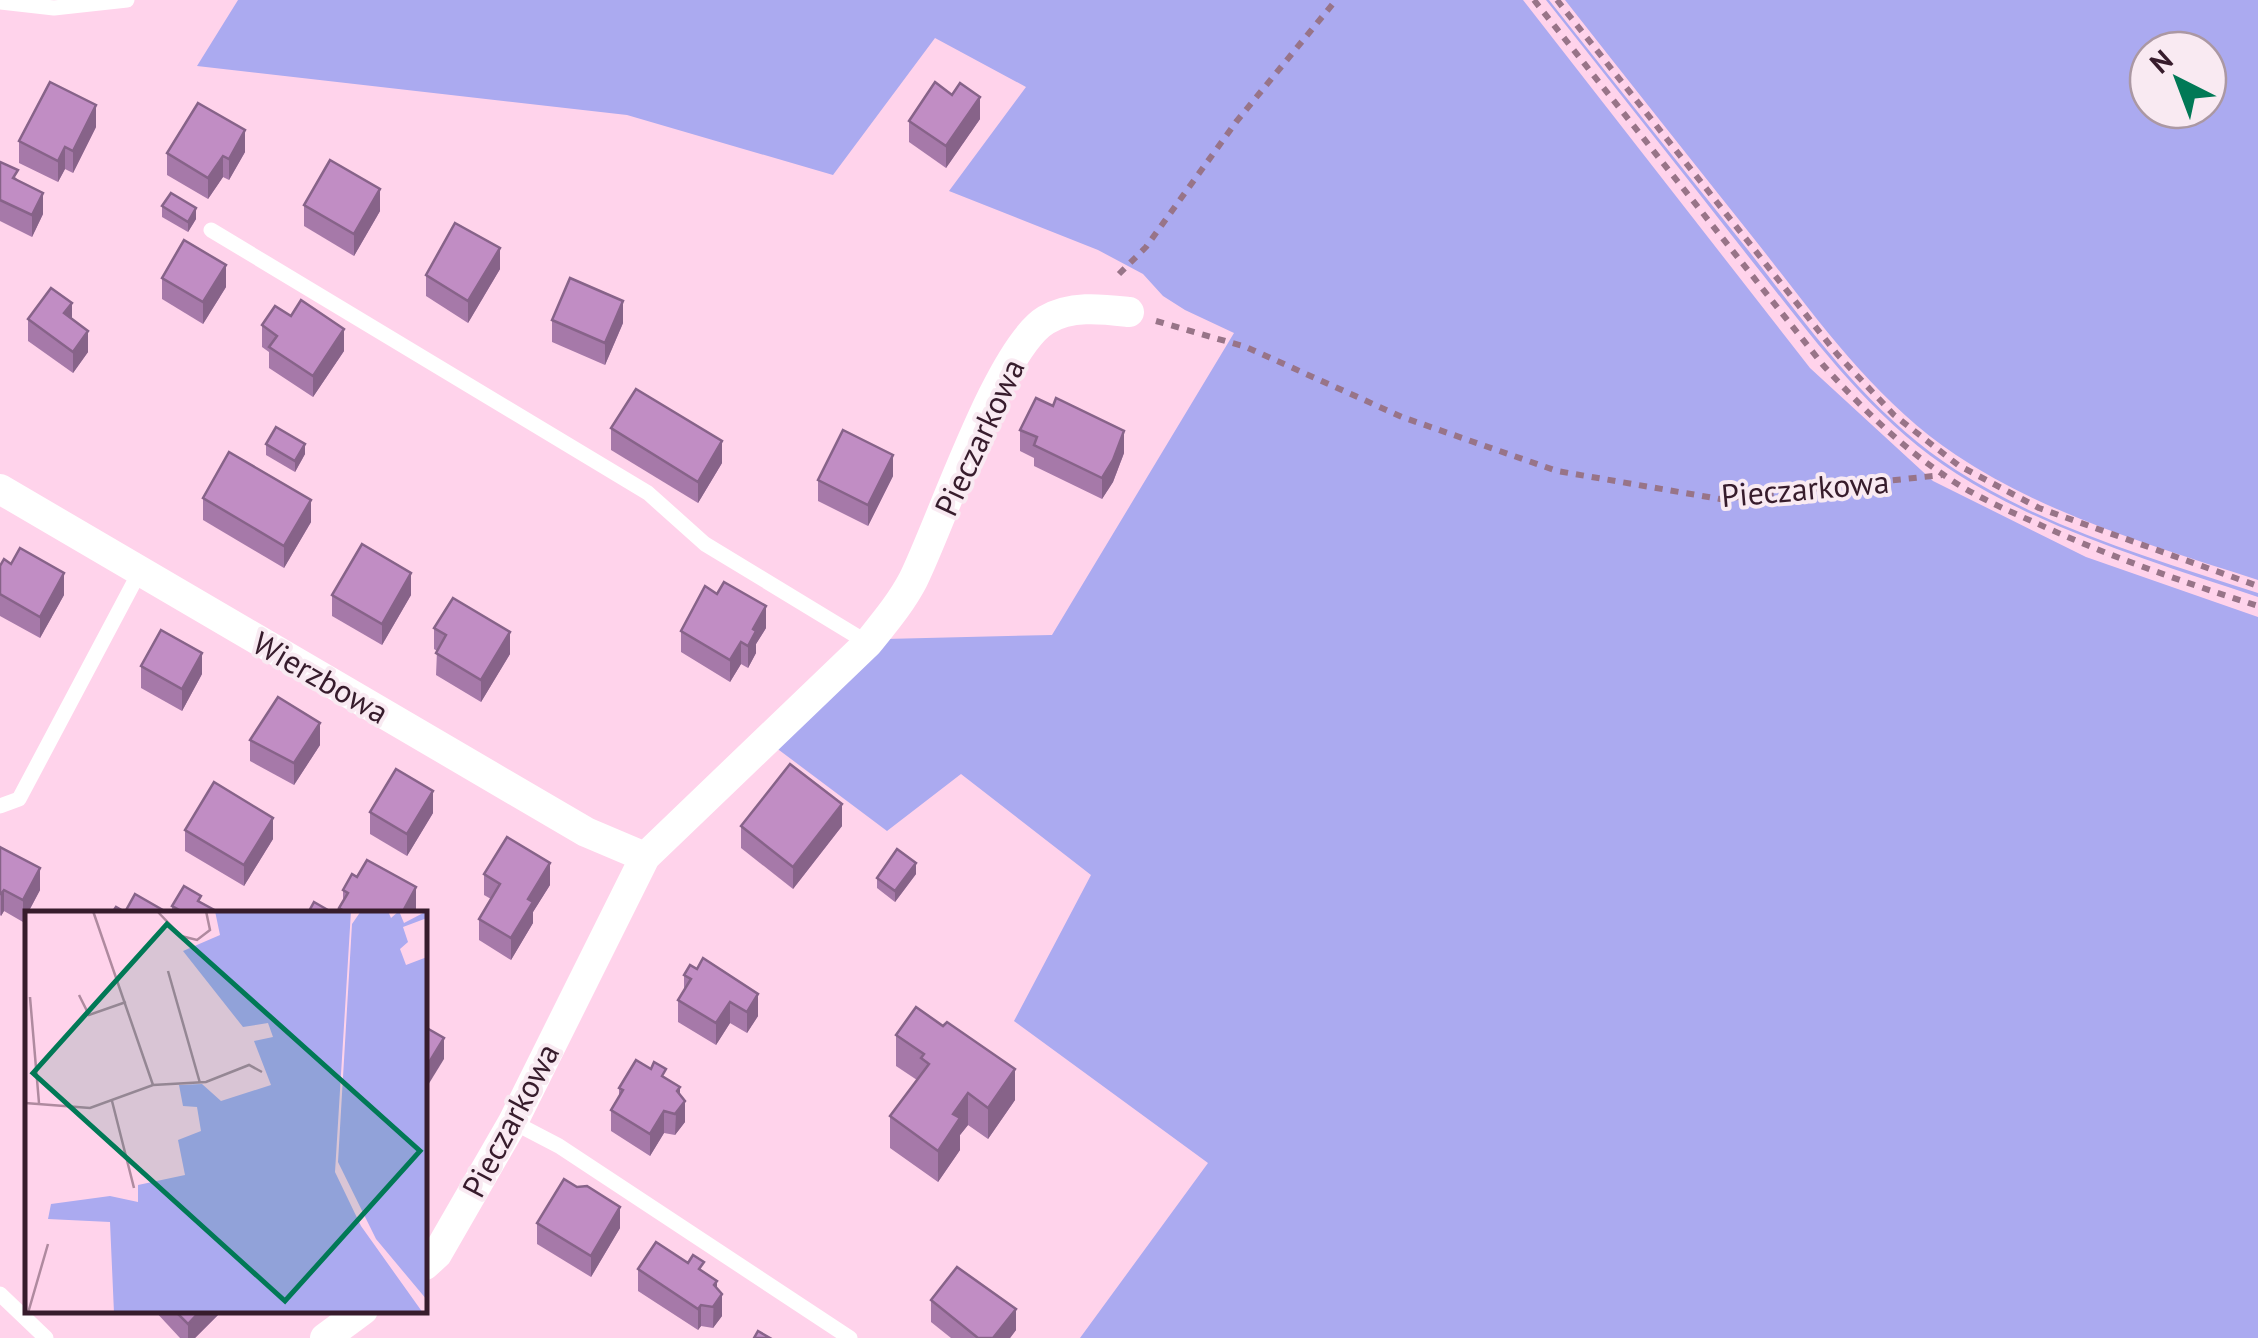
<svg xmlns="http://www.w3.org/2000/svg" width="2258" height="1338" viewBox="0 0 2258 1338" font-family="'PT Sans',sans-serif">
<rect width="100%" height="100%" fill="#ffd3eb"/>
<!-- green -->
<g fill="#abaaf0" fill-rule="evenodd">
<polygon points="238,0 1523,0 1810,368 1933,481 2086,557 2258,617 2258,1338 1080,1338 1208,1163 1014,1021 1091,875 961,774 887,831 775,747 885,639 1052,635 1234,333 1185,310 1163,296 1143,274 1098,250 949,191 1026,87 935,38 833,175 627,115 197,66"/>
<path d="M1546,0H1549C1615,83 1681,167 1748,250C1811,330 1869,414 1956,470C2046,528 2156,560 2258,593V597C2156,563 2048,531 1957,474C1870,419 1811,335 1748,256C1681,170 1613,85 1546,0Z"/>
<path d="M1565,0H2258V580C2156,547 2046,515 1956,455C1874,400 1819,321 1759,245C1694,163 1629,82 1565,0ZM2208,50V110H2148V50Z"/>
</g>
<g fill="none" stroke-linecap="round" stroke-linejoin="round">
<!-- path -->
<g stroke="#987488" stroke-width="6" stroke-dasharray="8 8" stroke-linecap="butt">
<path d="M1534,0L1823,365C1859,405 1897,443 1941,473C1970,494 2004,509 2036,523C2108,556 2183,582 2258,606"/>
<polyline points="1557,0 1837,354 1894,415 1958,465 2039,508 2258,586"/>
<polyline points="1119,274 1146,247 1236,122 1336,0"/>
<polyline points="1156,321 1246,347 1402,417 1557,471 1720,499 1942,475"/>
</g>
<!-- service -->
<g stroke="#fff" stroke-width="15">
<polyline points="0,2 54,8 127,0"/>
<polyline points="211,230 648,493 705,544 868,643"/>
<polyline points="0,806 19,799 140,571"/>
<polyline points="513,1122 559,1146 850,1338"/>
<polyline points="0,1294 46,1338"/>
</g>
<!-- minor -->
<g stroke="#fff" stroke-width="30">
<polyline points="0,489 586,832 645,857"/>
<path d="M425,1265L437,1254L513,1122L645,857L868,643C884,623 901,603 913,580C941,524 999,348 1046,320C1071,305 1102,309 1129,312"/>
<polyline points="325,1338 363,1310"/>
</g>
</g>
<!-- wall -->
<g fill="#a679a9">
<polygon points="980,119 946,168 909,142 909,121"/>
<polygon points="96,127 73,173 65,169 58,182 19,163 19,141"/>
<polygon points="245,152 229,180 223,177 208,199 167,175 167,153"/>
<polygon points="0,162 18,180 43,214 32,237 0,221"/>
<polygon points="304,205 380,211 354,256 304,226"/>
<polygon points="162,206 196,219 188,232 162,217"/>
<polygon points="500,269 468,323 426,296 426,275"/>
<polygon points="162,278 226,287 203,324 162,299"/>
<polygon points="28,319 72,319 88,352 73,373 28,341"/>
<polygon points="552,320 623,323 605,365 552,342"/>
<polygon points="262,325 344,351 313,397 269,368 269,352 262,347"/>
<polygon points="611,428 722,463 698,503 611,450"/>
<polygon points="1020,430 1124,453 1113,482 1102,499 1034,466 1034,458 1020,451"/>
<polygon points="266,444 305,454 295,472 266,455"/>
<polygon points="893,476 868,526 818,501 818,480"/>
<polygon points="203,498 311,522 284,568 203,520"/>
<polygon points="0,566 64,595 40,638 0,616"/>
<polygon points="332,595 411,595 382,645 332,616"/>
<polygon points="434,628 510,654 481,702 436,675 437,651 434,649"/>
<polygon points="766,628 756,644 756,653 748,668 741,664 730,682 681,652 681,631"/>
<polygon points="141,666 202,674 182,711 141,688"/>
<polygon points="250,740 320,745 294,785 250,761"/>
<polygon points="370,812 433,813 407,856 370,834"/>
<polygon points="741,826 842,826 793,889 741,848"/>
<polygon points="185,830 273,839 244,886 185,851"/>
<polygon points="0,847 40,890 23,922 4,911 1,916 0,915"/>
<polygon points="484,874 550,885 533,912 533,923 511,960 479,940 479,919 491,899 484,895"/>
<polygon points="916,874 895,902 877,888 877,878"/>
<polygon points="357,877 416,909 414,913 339,913 339,908 343,901 343,890"/>
<polygon points="201,902 220,913 172,913 172,906"/>
<polygon points="684,975 758,1016 747,1033 730,1023 716,1045 678,1022 678,1000 684,990"/>
<polygon points="896,1035 1015,1100 988,1139 968,1125 960,1135 960,1150 938,1182 890,1148 890,1116 917,1080 896,1066"/>
<polygon points="666,1078 680,1094 685,1122 675,1135 664,1133 650,1156 611,1131 611,1110 619,1096 619,1088"/>
<polygon points="537,1223 620,1228 591,1277 537,1244"/>
<polygon points="638,1269 704,1273 717,1288 722,1316 713,1328 701,1326 698,1330 638,1291"/>
<polygon points="931,1300 1016,1330 1010,1338 951,1338 931,1322"/>
<polygon points="154,1310 223,1310 195,1338 180,1338"/>
</g>
<!-- shaded-wall -->
<g fill="#876389">
<polygon points="980,97 980,119 946,168 946,146"/>
<polygon points="96,105 96,127 73,173 73,151"/>
<polygon points="245,130 245,152 229,180 229,159"/>
<polygon points="65,147 65,169 58,182 58,161"/>
<polygon points="223,156 223,177 208,199 208,178"/>
<polygon points="380,189 380,211 354,256 354,234"/>
<polygon points="43,193 43,214 32,237 32,215"/>
<polygon points="196,208 196,219 188,232 188,222"/>
<polygon points="500,248 500,269 468,323 468,301"/>
<polygon points="226,265 226,287 203,324 203,302"/>
<polygon points="623,301 623,323 605,365 605,343"/>
<polygon points="72,303 72,325 64,313"/>
<polygon points="344,329 344,351 313,397 313,376"/>
<polygon points="88,331 88,352 73,373 73,352"/>
<polygon points="1124,431 1124,453 1113,482 1102,499 1102,478"/>
<polygon points="722,441 722,463 698,503 698,482"/>
<polygon points="305,444 305,454 295,472 295,461"/>
<polygon points="893,455 893,476 868,526 868,505"/>
<polygon points="311,500 311,522 284,568 284,546"/>
<polygon points="64,573 64,595 40,638 40,617"/>
<polygon points="411,573 411,595 382,645 382,624"/>
<polygon points="766,606 766,628 756,644 756,653 748,668 748,646 753,629"/>
<polygon points="510,632 510,654 481,702 481,680"/>
<polygon points="741,642 741,664 730,682 730,660"/>
<polygon points="202,653 202,674 182,711 182,689"/>
<polygon points="320,723 320,745 294,785 294,763"/>
<polygon points="433,791 433,813 407,856 407,834"/>
<polygon points="842,804 842,826 793,889 793,867"/>
<polygon points="273,818 273,839 244,886 244,865"/>
<polygon points="550,863 550,885 533,912 533,923 511,960 511,938 528,899"/>
<polygon points="916,863 916,874 895,902 895,891"/>
<polygon points="40,868 40,890 23,922 23,900"/>
<polygon points="416,887 416,909 414,913 402,913"/>
<polygon points="4,890 4,911 1,916 1,894"/>
<polygon points="758,994 758,1016 747,1033 747,1012"/>
<polygon points="730,1002 730,1023 716,1045 716,1023"/>
<polygon points="444,1038 444,1059 425,1090 425,1069"/>
<polygon points="1015,1069 1015,1100 988,1139 988,1108"/>
<polygon points="680,1087 680,1108 685,1101 685,1122 675,1135 677,1091"/>
<polygon points="968,1093 968,1125 960,1135 960,1150 938,1182 938,1151 953,1114"/>
<polygon points="664,1111 664,1133 650,1156 650,1134"/>
<polygon points="620,1207 620,1228 591,1277 591,1256"/>
<polygon points="717,1281 717,1302 722,1294 722,1316 713,1328 714,1285"/>
<polygon points="701,1305 701,1326 698,1330 698,1309"/>
<polygon points="1016,1309 1016,1330 1010,1338 993,1338"/>
<polygon points="201,1310 223,1310 195,1338 188,1338 188,1324"/>
</g>
<!-- building -->
<g fill="#c18dc4" stroke="#876389" stroke-width="2.5">
<polygon points="50,82 96,105 73,151 65,147 58,161 19,141"/>
<polygon points="935,82 952,95 960,83 980,97 946,146 909,121"/>
<polygon points="198,103 245,130 229,159 223,156 208,178 167,153"/>
<polygon points="330,160 380,189 354,234 304,205"/>
<polygon points="0,162 18,170 13,178 43,193 32,215 0,200"/>
<polygon points="171,193 196,208 188,222 162,206"/>
<polygon points="455,223 500,248 468,301 426,275"/>
<polygon points="184,240 226,265 203,302 162,278"/>
<polygon points="570,278 623,301 605,343 552,320"/>
<polygon points="51,288 72,303 64,313 88,331 73,352 28,319"/>
<polygon points="301,300 344,329 313,376 269,347 277,336 262,325 275,306 291,316"/>
<polygon points="636,389 722,441 698,482 611,428"/>
<polygon points="1036,398 1053,406 1056,398 1124,431 1113,460 1102,478 1034,445 1037,437 1020,430"/>
<polygon points="276,427 305,444 295,461 266,444"/>
<polygon points="843,430 893,455 868,505 818,480"/>
<polygon points="229,452 311,500 284,546 203,498"/>
<polygon points="362,544 411,573 382,624 332,595"/>
<polygon points="20,548 64,573 40,617 0,594 0,566 4,559 11,564"/>
<polygon points="724,582 766,606 753,629 756,631 748,646 741,642 730,660 681,631 705,586 717,594"/>
<polygon points="453,598 510,632 481,680 436,653 446,635 434,628"/>
<polygon points="161,630 202,653 182,689 141,666"/>
<polygon points="278,697 320,723 294,763 250,740"/>
<polygon points="790,764 842,804 793,867 741,826"/>
<polygon points="396,769 433,791 407,834 370,812"/>
<polygon points="214,782 273,818 244,865 185,830"/>
<polygon points="507,837 550,863 528,899 533,902 511,938 479,919 500,884 484,874"/>
<polygon points="0,847 40,868 23,900 4,890 1,894 0,894"/>
<polygon points="897,849 916,863 895,891 877,878"/>
<polygon points="367,860 416,887 402,913 348,913 339,908 348,893 343,890 352,874 357,877"/>
<polygon points="184,886 201,896 198,901 220,913 185,913 172,906"/>
<polygon points="135,894 168,913 112,913 116,907 125,912"/>
<polygon points="314,902 333,913 308,913"/>
<polygon points="703,958 758,994 747,1012 730,1002 716,1023 678,1000 691,979 684,975 690,965 697,969"/>
<polygon points="916,1007 943,1026 947,1022 1015,1069 988,1108 968,1093 953,1114 960,1118 938,1151 890,1116 929,1064 921,1058 924,1054 896,1035"/>
<polygon points="425,1027 444,1038 425,1069"/>
<polygon points="636,1060 651,1069 654,1062 666,1069 662,1076 680,1087 677,1091 685,1101 675,1114 664,1111 650,1134 611,1110 623,1090 619,1088"/>
<polygon points="564,1179 577,1187 587,1186 620,1207 591,1256 537,1223"/>
<polygon points="656,1242 688,1263 693,1255 704,1262 699,1269 717,1281 714,1285 722,1294 713,1307 701,1305 698,1309 638,1269"/>
<polygon points="957,1267 1016,1309 993,1338 978,1338 931,1300"/>
<polygon points="174,1310 201,1310 188,1324"/>
<polygon points="758,1331 770,1338 754,1338"/>
</g>
<g text-anchor="middle" dominant-baseline="central" stroke-width="8" stroke-linejoin="round" paint-order="stroke">
<!-- street labels -->
<g font-size="32" fill="#371c2c" stroke="#f9eaf2">
<text transform="translate(979 437) rotate(-65)">Pieczarkowa</text>
<text transform="translate(1805 488) rotate(-5)">Pieczarkowa</text>
<text transform="translate(321 677) rotate(30)">Wierzbowa</text>
<text transform="translate(510 1120) rotate(-62)">Pieczarkowa</text>
</g>
</g>
<!-- overview -->
<g transform="translate(25 911)">
<rect width="402" height="402" fill="#ffd3eb"/>
<path d="M190,0H326L310,261L336,315L398,402H89L85,311L23,308L26,293L85,285L113,291V274L160,264L153,229L176,220L172,196L158,195L154,174L177,173L196,190L246,174L229,130L248,126L243,112L218,116L158,40L195,24ZM336,0H363L366,7L374,0L379,12L402,0V7L378,16L383,31L375,38L381,54L402,46V389L351,328L313,251L327,13Z" fill="#abaaf0"/>
<path fill="none" stroke="#af8a9f" stroke-width="2.5" d="M68,0L128,174M132,0L156,25L172,29L185,19L181,0M143,60L175,172M54,84L64,104L101,91M5,86L14,192M87,190L109,277M0,192L65,197L128,174L181,171L224,154L237,161M3,402L23,333"/>
<path fill="#017956" fill-opacity="0.15" stroke="#017956" stroke-width="5" d="M142,13L395,240L260,390L8,162Z"/>
<rect width="402" height="402" fill="none" stroke="#371c2c" stroke-width="5"/>
</g>
<!-- north arrow -->
<g transform="translate(2178 80) rotate(318)"><circle r="48" fill="#f9eaf2" stroke="#ab98a3" stroke-width="2.5"/>
<path d="M0-8L18 38L0 25L-18 38Z" fill="#017956"/>
<text y="-15" font-size="28" font-weight="bold" text-anchor="middle" fill="#371c2c">N</text>
</g>
</svg>
